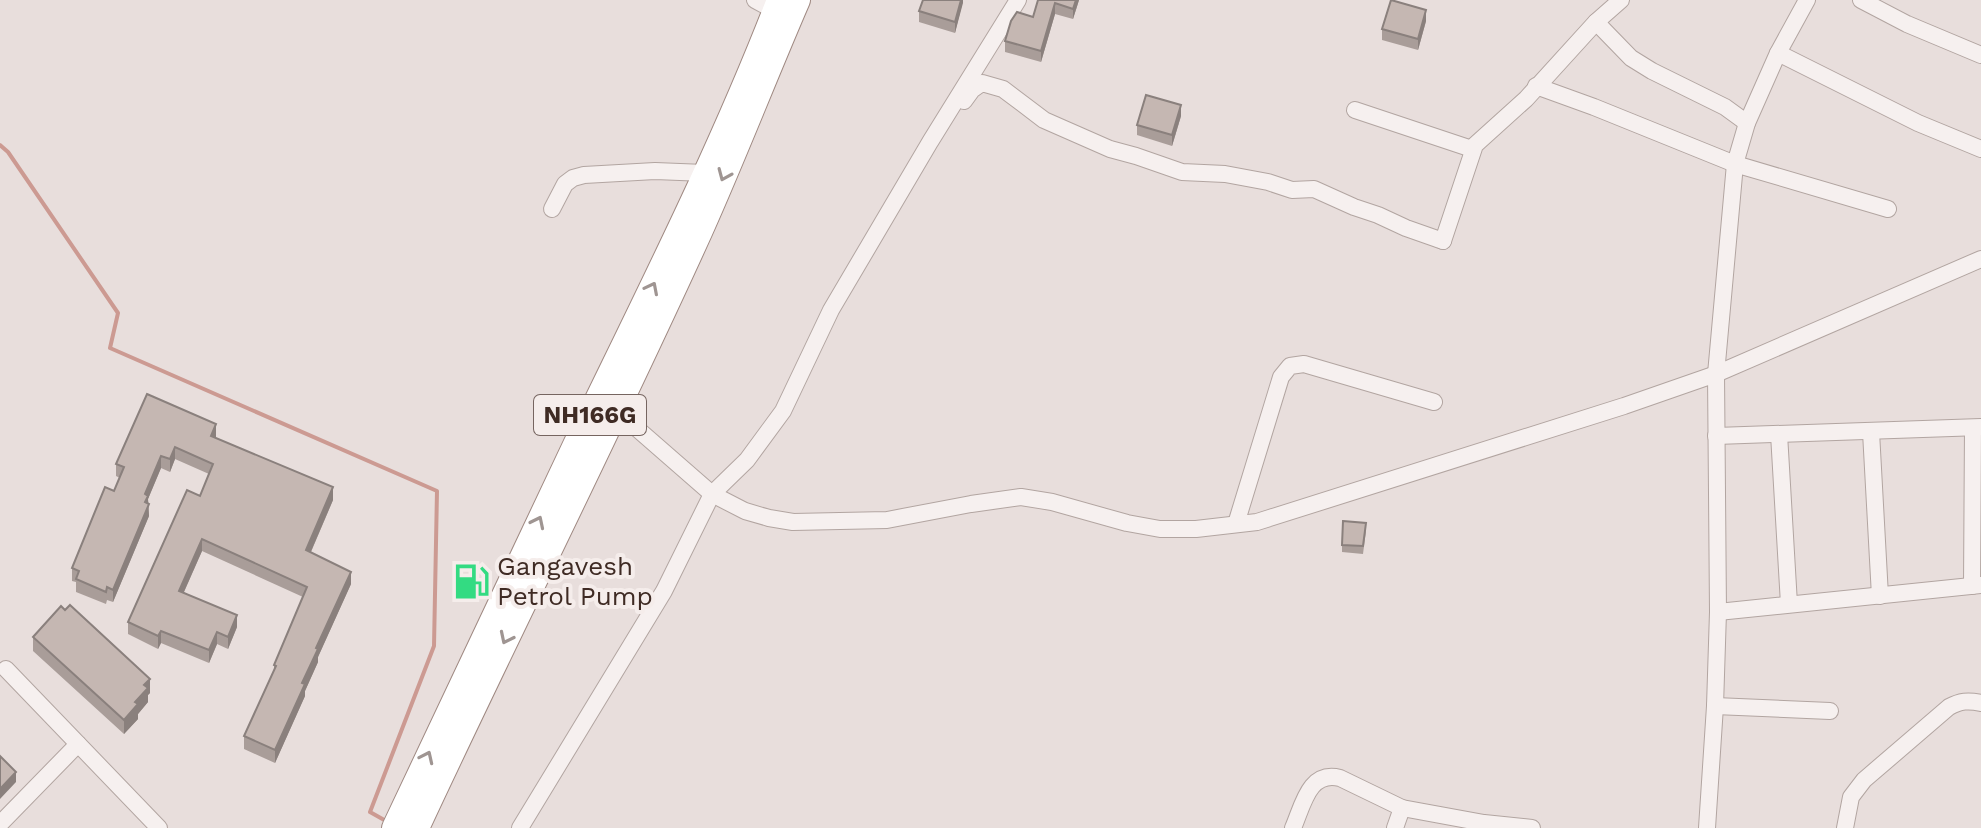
<svg xmlns="http://www.w3.org/2000/svg" width="1981" height="828" viewBox="0 0 1981 828" font-family="'Work Sans',sans-serif">
<rect width="100%" height="100%" fill="#e8dedc"/>
<g fill="none" stroke-linecap="round" stroke-linejoin="round">
<!-- stream -->
<polyline stroke="#cc9a92" stroke-width="4" points="0,145 8,152 118,313 110,348 437,491 434,646 370,812 386,821"/>
<defs>
<g id="minor">
<polyline points="755,0 781,14"/>
<polyline points="1621,0 1596,22 1631,58 1652,71 1725,107 1747,123"/>
<polyline points="1861,0 1907,24 1981,55"/>
<polyline points="1778,53 1918,123 1981,149"/>
<polyline points="1536,86 1594,107 1735,164 1888,209"/>
<polyline points="964,101 972,90 982,83 1003,89 1044,120 1110,149 1136,156 1182,172 1225,174 1268,182 1292,190 1314,189 1354,207 1378,215 1406,228 1443,241 1437,239"/>
<polyline points="1355,110 1472,149"/>
<polyline points="552,209 565,184 573,178 584,175 655,171 705,173"/>
<polyline points="1443,241 1475,145 1526,99 1596,22"/>
<polyline points="610,405 712,494 745,511 769,518 793,522 887,520 971,504 1021,497 1052,502 1127,523 1160,529 1196,529 1257,522 1624,406 1716,374 1981,259"/>
<polyline points="1871,432 1880,596"/>
<polyline points="1779,434 1789,604"/>
<polyline points="1716,436 1981,427"/>
<polyline points="1236,524 1281,377 1290,366 1304,364 1434,402"/>
<polyline points="1972,586 1973,429"/>
<polyline points="1718,612 1981,585"/>
<polyline points="6,669 159,828"/>
<polyline points="1715,706 1830,711"/>
<polyline points="1402,808 1484,823 1532,828"/>
<polyline points="0,824 78,744"/>
<polyline points="520,828 664,591 712,494 747,460 783,411 831,310 930,142 1018,0"/>
<path d="M1293,828C1303,805 1309,770 1340,778L1402,808L1395,828"/>
<polyline points="1707,828 1715,706 1718,612 1716,374 1735,164 1747,123 1778,53 1807,0"/>
<path d="M1845,828L1851,797L1864,780L1949,707C1960,701 1968,700 1981,703"/>
</g>
<g id="highway">
<path d="M394,828C454,700 514,572 575,445C646,298 720,153 779,0"/>
<path d="M417,828C510,628 610,431 701,230C735,154 765,76 798,0"/>
</g>
</defs>
<!-- minor casing -->
<use href="#minor" stroke="#b2a5a1" stroke-width="18"/>
<!-- highway casing -->
<use href="#highway" stroke="#9f8982" stroke-width="26"/>
<!-- minor -->
<use href="#minor" stroke="#f6f0ef" stroke-width="16"/>
<!-- highway -->
<use href="#highway" stroke="#fff" stroke-width="24"/>
</g>
<!-- wall -->
<g fill="#a99d99">
<polygon points="963,0 955,33 919,22 919,11"/>
<polygon points="1038,0 1079,0 1073,19 1055,14 1041,62 1005,52 1005,41 1033,17"/>
<polygon points="1426,21 1418,50 1382,40 1382,29"/>
<polygon points="1181,116 1172,146 1137,135 1137,125"/>
<polygon points="147,394 216,437 215,438 333,500 311,552 351,584 318,657 318,662 305,691 305,696 275,763 244,749 244,736 274,670 274,665 303,597 202,551 184,592 237,627 228,649 217,644 209,663 161,643 158,649 128,634 128,622 200,496 209,474 175,459 170,472 161,468 148,499 149,516 113,602 107,600 106,604 76,592 76,582 72,581 72,568 114,491 120,478 116,476 116,464"/>
<polygon points="1366,531 1363,554 1342,552 1342,545"/>
<polygon points="33,637 150,693 148,695 148,702 138,714 138,719 124,734 33,651"/>
</g>
<!-- shaded-wall -->
<g fill="#8a807d">
<polygon points="961,0 963,0 963,3 955,33 955,22"/>
<polygon points="1076,0 1079,0 1073,19 1073,9"/>
<polygon points="1055,3 1055,14 1041,62 1041,51"/>
<polygon points="1426,10 1426,21 1418,50 1418,39"/>
<polygon points="1181,105 1181,116 1172,146 1172,135"/>
<polygon points="216,424 216,437 211,449 211,436"/>
<polygon points="175,447 175,459 170,472 170,459"/>
<polygon points="161,456 161,468 148,499 149,516 113,602 113,590 145,494"/>
<polygon points="333,487 333,500 306,563 306,550"/>
<polygon points="202,539 202,551 179,603 179,591"/>
<polygon points="351,572 351,584 318,657 318,662 305,691 305,696 275,763 275,750 316,648"/>
<polygon points="237,615 237,627 228,649 228,637"/>
<polygon points="161,631 161,643 158,649 158,636"/>
<polygon points="217,632 217,644 209,663 209,650"/>
<polygon points="150,679 150,693 148,695 148,702 138,714 138,719 124,734 124,720 144,685"/>
<polygon points="16,772 16,782 0,799 0,789"/>
</g>
<!-- building -->
<g fill="#c5b7b2" stroke="#8a807d" stroke-width="2">
<polygon points="923,0 961,0 955,22 919,11"/>
<polygon points="1038,0 1076,0 1073,9 1055,3 1041,51 1005,41 1011,21 1017,12 1033,17"/>
<polygon points="1391,0 1426,10 1418,39 1382,29"/>
<polygon points="1146,95 1181,105 1172,135 1137,125"/>
<polygon points="147,394 216,424 211,436 333,487 306,550 351,572 316,648 318,649 302,683 305,684 275,750 244,736 276,666 274,665 307,587 202,539 179,591 237,615 228,637 217,632 209,650 161,631 158,636 128,622 187,490 200,496 213,464 175,447 170,459 161,456 145,494 148,496 145,502 149,504 113,590 107,587 106,592 76,579 79,571 72,568 105,487 114,491 124,467 116,464"/>
<polygon points="1343,521 1366,523 1363,546 1342,545"/>
<polygon points="70,605 150,679 144,685 148,688 135,702 138,704 124,720 33,637 61,606 65,610"/>
<polygon points="0,756 16,772 0,789"/>
</g>
<!-- one-way arrows -->
<defs><path id="oneway-chevron" d="M-2-3.5L2.5 0L-2 3.5" fill="none" stroke-width="1.6" stroke-linecap="round" stroke-linejoin="round" transform="scale(2)"/></defs>
<g stroke="#9f9592">
<use href="#oneway-chevron" transform="translate(724 175) rotate(113)"/>
<use href="#oneway-chevron" transform="translate(652 288) rotate(-63)"/>
<use href="#oneway-chevron" transform="translate(538 522) rotate(-64)"/>
<use href="#oneway-chevron" transform="translate(506 638) rotate(116)"/>
<use href="#oneway-chevron" transform="translate(427 757) rotate(-65)"/>
</g>
<!-- icons -->
<defs>
<symbol id="fuel-bare" viewBox="-9 -9 18 18"><path d="M-5.5-6h7V0h2V4h1.3V-2.5L3-4.5l.8-.8L6-3V5H2.5V1h-1V6h-7ZM-4.2-4.7v3.2H.2V-4.7Z" fill="#33db82" stroke="#f5edeb" stroke-width="2.5" paint-order="stroke"/></symbol>
</defs>
<g fill-rule="evenodd">
<use href="#fuel-bare" x="446" y="556" width="51" height="51"/>
</g>
<g text-anchor="middle" dominant-baseline="central" stroke-width="8" stroke-linejoin="round" paint-order="stroke">
<!-- shield labels -->
<rect fill="#f5edeb" stroke="#766560" stroke-width="2" x="534" y="395" width="112" height="40" rx="6"/>
<g font-size="24" font-weight="bold" fill="#3f2b24">
<text x="590" y="415">NH166G</text>
</g>
<!-- poi labels -->
<g font-size="26" fill="#3f2b24" stroke="#f5edeb" text-anchor="start">
<text x="497" y="566">Gangavesh<tspan x="497" dy="30">Petrol Pump</tspan></text>
</g>
</g>
</svg>
